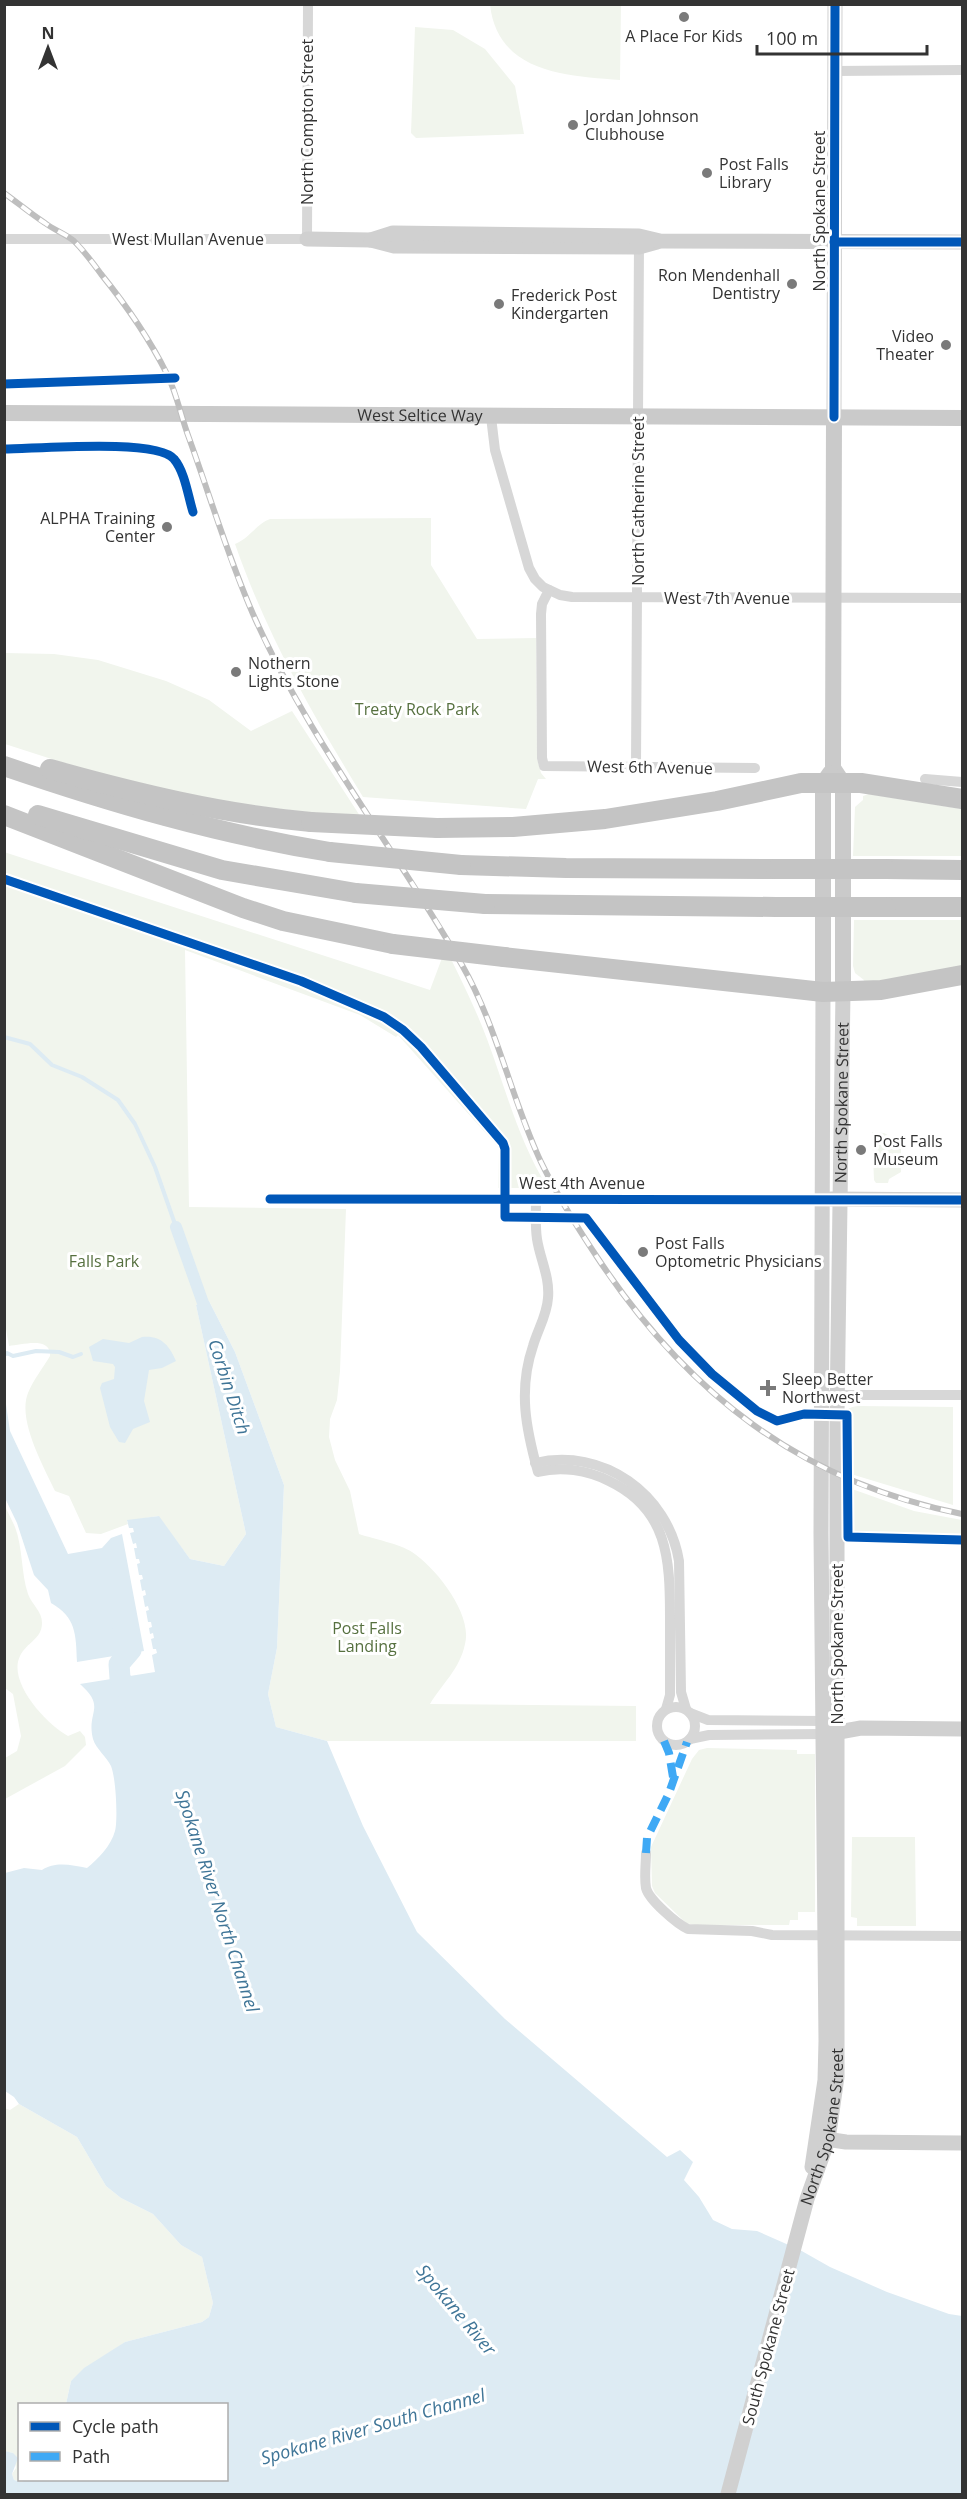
<svg xmlns="http://www.w3.org/2000/svg" width="967" height="2499" viewBox="0 0 967 2499" font-family="'Open Sans',sans-serif">
  <style>
    .green { fill: #f1f5ed }
    .water { fill: #ddebf3 }
    .lines { fill: none; stroke-linecap: round; stroke-linejoin: round }
    .stream { stroke: #ddebf3; stroke-width: 4 }
    .canal { stroke: #ddebf3; stroke-width: 12 }
    .river { stroke: #ddebf3; stroke-width: 21 }
    .street { stroke: #d7d7d7; stroke-width: 10 }
    .secondary { stroke: #d0d0d0; stroke-width: 15 }
    .primary { stroke: #cacaca; stroke-width: 16 }
    .highway { stroke: #c4c4c4; stroke-width: 20 }
    .rail-casing { stroke: #bebebe; stroke-width: 6 }
    .rail { stroke: #fff; stroke-width: 4; stroke-dasharray: 11; stroke-linecap: butt }
    .highway-bridge { stroke: #c4c4c4; stroke-width: 20 }
    .quiet { stroke: #3fa9f5; stroke-width: 8; stroke-dasharray: 15 8; stroke-linecap: butt }
    .cycleway-casing { stroke: #fff; stroke-width: 13 }
    .cycleway { stroke: #0057b8; stroke-width: 9 }
    .poi-dot { fill: #7a7a7a; stroke: #fff; stroke-width: 2 }
    .labels { text-anchor: middle; stroke-width: 6; stroke-linejoin: round; paint-order: stroke }
    .poi-label { font-size: 16px; fill: #333; stroke: #fff; text-anchor: start }
    .street-label { font-size: 16px; fill: #333; stroke: #fff }
    .park-label { font-size: 16px; fill: #56703f; stroke: #fff }
    .water-label { font-size: 18px; font-style: italic; fill: #3f7597; stroke: #fff }
  </style>
  <rect width="100%" height="100%" fill="#fff"/>
  <g class="green">
    <path d="M490,5h131l-1,75c-54,-4 -122,-7 -130,-75z"/>
    <polygon points="415,27 453,30 485,49 515,86 524,134 416,138 411,133"/>
    <path d="M431,518v47l46,74 59,-1 1,120 4,15 5,6h-8l-12,30 -163,-12c-51,-84 -95,-159 -128,-253 15,-6 21,-20 35,-25z"/>
    <polygon points="5,653 54,654 98,660 166,681 209,700 251,731 292,711 362,819 210,800 95,773 5,744"/>
    <polygon points="869,794 962,809 962,856 853,856 855,807 863,800 863,796"/>
    <path d="M4,852l426,138 12,-32 9,1c13,27 26,53 36,80 19,51 32,103 61,149h-50l1,-40 -101,-113 -2,2 -36,-22 -175,-65 4,257 157,2 -6,162 -3,29 -7,19 -1,18 6,23 15,31 9,43c15,5 41,10 53,18 24,16 61,62 53,92 -5,25 -23,40 -35,60l206,2v35h-309l-51,-14 -8,-33 9,-46 7,-163 -49,-133 -26,-51 -13,4 50,229 -22,32 -34,-7 -32,-43 -31,5 1,3 -27,10 -15,-1 -17,-37 -14,-5c-11,-24 -38,-71 -27,-98 5,-13 15,-25 22,-37 1,-20 -28,-11 -41,-10l-4,-23z"/>
    <polygon points="854,920 962,920 962,970 862,985 864,980 855,973 853,966"/>
    <polygon points="872,1132 884,1133 901,1142 901,1172 889,1179 888,1183 876,1183 874,1180"/>
    <path d="M858,1406l95,1v98l-112,-34 2,-52c2,-9 5,-12 15,-13z"/>
    <polygon points="852,1489 914,1511 962,1520 962,1537 858,1537 852,1533"/>
    <path d="M5,1506c3,7 7,14 10,21 8,21 6,46 13,67 4,11 14,17 14,29 0,16 -15,19 -22,33 -13,26 27,69 48,80l12,-5 5,6 1,8 -21,21 -60,33v-41l12,-7 4,-15 -8,-42 -8,-6z"/>
    <polygon points="707,1748 797,1750 797,1754 815,1754 815,1912 798,1912 798,1920 790,1920 789,1925 695,1925 686,1923 655,1893 652,1886 651,1847 692,1759 699,1750"/>
    <polygon points="852,1837 915,1837 916,1926 857,1926 857,1918 851,1917"/>
    <polygon points="19,2104 77,2137 106,2186 121,2198 153,2214 181,2245 202,2257 213,2303 209,2317 202,2322 125,2342 71,2381 66,2404 20,2404 20,2480 27,2480 21,2482 14,2480 12,2474 16,2468 13,2453 4,2451 4,2108 10,2110"/>
  </g>
  <g class="water">
    <path d="M209,1301l26,51 49,133 -7,163 -9,46 8,33 51,14 36,85 54,106 88,87 162,138 13,-7 13,12 -9,18 15,17 14,23 19,9 25,2 43,19 30,17 57,25 62,22 13,2v178h-957v-43l8,2 5,5 -6,16 2,6 7,2 6,-2h199v-76h-160l5,-23 13,-13 41,-26 77,-20 7,-5 4,-14 -11,-46 -21,-12 -28,-31 -32,-16 -15,-12 -29,-49 -58,-33 -5,-7 -9,-6v-218l19,-5 18,2c13,-9 30,-5 45,-2 11,-9 24,-22 28,-37 3,-11 1,-53 -4,-65 -4,-9 -15,-17 -18,-27 -7,-28 14,-31 -13,-55l75,-12 -3,-17 5,-2 -1,-4h-3l-2,-10 3,-1 -1,-5 -3,1 -1,-6 3,-1 -1,-5h-3l-2,-11 3,-1 -1,-4 -3,1 -2,-11 3,-1 -1,-5 -3,1 -2,-11 3,-1 -1,-4h-3l-2,-11 3,-1 -1,-4h-3l-2,-11h3l-1,-5 -3,1 -3,-11 4,-1 -1,-4h-4l-2,-8 32,-4 31,43 34,7 22,-32 -50,-229z"/>
    <path d="M142,1337c19,-2 27,8 34,24l-14,7 -13,2 -5,31 6,21 -17,7 -8,14 -6,-1 -9,-15 -10,-39 2,-5 12,-4 1,-12 -2,-3 -20,-3 -4,-14 14,-8 26,4z"/>
    <path d="M4,1391l6,40 58,123 34,-6 9,-10 11,-4 22,117 -67,11c-1,-28 -1,-45 -26,-59l-3,-13 -14,-15 -17,-52 -12,-25z"/>
  </g>
  <g class="lines">
    <g class="stream">
      <polyline points="4,1037 30,1044 52,1065 82,1077 118,1100 135,1124 155,1167 176,1227"/>
      <polyline points="4,1355 7,1353 13,1356 36,1351 59,1352 73,1357 81,1354"/>
    </g>
    <polyline class="canal" points="176,1227 208,1317"/>
    <polyline class="river" points="123,1629 128,1634 131,1650 119,1664 120,1678 134,1702"/>
    <g class="street">
      <polyline points="835,71 962,70"/>
      <polyline points="4,239 307,239 308,4"/>
      <polyline points="491,417 495,450 529,568 535,579 543,587 560,595 572,597 962,598"/>
      <polyline points="549,590 542,604 541,614 542,758 544,766 755,768"/>
      <polyline points="636,767 639,242"/>
      <polyline points="925,779 962,782"/>
      <path d="M536,1198c0,14 -1,28 1,41 3,20 13,38 11,59 -1,17 -10,31 -15,48 -15,44 -7,83 5,126 23,-6 49,-2 71,9 59,28 61,78 61,136 0,26 0,52 0,78l-4,14"/>
      <polyline points="270,1199 822,1199"/>
      <polyline points="831,1395 962,1395"/>
      <path d="M535,1463c68,-16 133,31 144,98l2,131 5,17"/>
      <circle cx="676" cy="1726" r="19"/>
      <polyline points="690,1713 708,1720 825,1721"/>
      <polyline points="690,1739 709,1735 825,1734"/>
      <path d="M646,1853c0,11 -2,24 0,35 3,12 31,36 42,41l64,2 20,4 190,1"/>
    </g>
    <g class="secondary">
      <polyline points="307,239 371,240 394,246 639,247 657,242"/>
      <polyline points="371,240 393,233 639,236 660,241 962,242"/>
      <polyline points="834,417 835,4"/>
      <polyline points="831,1199 962,1200"/>
      <polyline points="828,1734 861,1728 962,1729"/>
      <polyline points="819,2138 846,2142 962,2143"/>
      <polyline points="812,2167 825,2080 826,2041 821,1534 823,992"/>
      <path id="s1" d="M728,2494l79,-295 21,-59 9,-63v-663l6,-422"/>
    </g>
    <g class="primary">
      <path id="s2" d="M4,413l958,5"/>
      <polyline points="834,417 833,768 843,783 843,992"/>
      <polyline points="823,992 823,783 830,773"/>
    </g>
    <g class="highway">
      <path d="M4,766c108,37 214,68 326,86"/>
      <path d="M50,769c86,24 172,45 261,53"/>
      <polyline points="4,815 243,908 283,921 393,944"/>
      <polyline points="38,815 222,870 356,893"/>
      <polyline points="437,828 513,827 605,819 717,801 801,783 861,783 962,799"/>
      <polyline points="461,865 566,868 776,869"/>
      <polyline points="886,869 962,870"/>
      <polyline points="485,904 776,907"/>
      <polyline points="886,907 962,907"/>
      <polyline points="504,957 823,992 881,990 962,975"/>
    </g>
    <defs>
      <path id="rail" d="M4,193c14,10 27,21 41,30 9,7 21,11 29,18 10,10 19,22 27,33 25,31 48,64 66,100 10,20 14,43 22,64 21,58 39,119 64,176 55,125 141,232 209,351 35,61 49,133 79,197 16,33 36,65 56,95 90,136 204,225 365,257"/>
    </defs>
    <use href="#rail" class="rail-casing"/>
    <use href="#rail" class="rail"/>
    <g class="highway-bridge">
      <polyline points="311,822 437,828"/>
      <polyline points="330,852 461,865"/>
      <polyline points="776,869 886,869"/>
      <polyline points="356,893 485,904"/>
      <polyline points="776,907 886,907"/>
      <polyline points="393,944 504,957"/>
    </g>
    <g class="quiet">
      <polyline points="664,1741 669,1753 673,1777"/>
      <polyline points="646,1853 647,1838 669,1793 687,1742"/>
    </g>
    <defs>
      <g id="cycleway">
        <polyline points="834,242 962,242"/>
        <polyline points="4,384 175,378"/>
        <polyline points="834,417 835,4"/>
        <path d="M4,449c30,0 154,-11 170,10 11,13 14,37 19,53"/>
        <polyline points="4,879 301,981 384,1017 403,1030 421,1047 503,1143 505,1149 505,1217 586,1218 679,1340 712,1374 757,1411 777,1421 804,1414 847,1415 848,1537 962,1540"/>
        <polyline points="270,1199 962,1200"/>
      </g>
    </defs>
    <use href="#cycleway" class="cycleway-casing"/>
    <use href="#cycleway" class="cycleway"/>
  </g>
  <g class="poi-dot">
    <circle cx="684" cy="17" r="6"/>
    <circle cx="573" cy="125" r="6"/>
    <circle cx="707" cy="173" r="6"/>
    <circle cx="792" cy="284" r="6"/>
    <circle cx="499" cy="304" r="6"/>
    <circle cx="946" cy="345" r="6"/>
    <circle cx="167" cy="527" r="6"/>
    <circle cx="236" cy="672" r="6"/>
    <circle cx="861" cy="1150" r="6"/>
    <circle cx="643" cy="1252" r="6"/>
    <path d="M765 1379h6v6h6v6h-6v6h-6v-6h-6v-6h6z"/>
  </g>
  <g class="labels">
    <g class="poi-label">
      <text x="684" y="42" text-anchor="middle">A Place For Kids</text>
      <text x="585" y="122">Jordan Johnson<tspan x="585" dy="18">Clubhouse</tspan></text>
      <text x="719" y="170">Post Falls<tspan x="719" dy="18">Library</tspan></text>
      <text x="780" y="281" text-anchor="end">Ron Mendenhall<tspan x="780" dy="18">Dentistry</tspan></text>
      <text x="511" y="301">Frederick Post<tspan x="511" dy="18">Kindergarten</tspan></text>
      <text x="934" y="342" text-anchor="end">Video<tspan x="934" dy="18">Theater</tspan></text>
      <text x="155" y="524" text-anchor="end">ALPHA Training<tspan x="155" dy="18">Center</tspan></text>
      <text x="248" y="669">Nothern<tspan x="248" dy="18">Lights Stone</tspan></text>
      <text x="873" y="1147">Post Falls<tspan x="873" dy="18">Museum</tspan></text>
      <text x="655" y="1249">Post Falls<tspan x="655" dy="18">Optometric Physicians</tspan></text>
      <text x="782" y="1385">Sleep Better<tspan x="782" dy="18">Northwest</tspan></text>
    </g>
    <g class="street-label">
      <text transform="translate(307 122) rotate(-90)" y="6">North Compton Street</text>
      <text transform="translate(819 211) rotate(-90)" y="6">North Spokane Street</text>
      <text x="188" y="245">West Mullan Avenue</text>
      <text dy="6" stroke="none"><textPath href="#s2" startOffset="416">West Seltice Way</textPath></text>
      <text transform="translate(638 501) rotate(-90)" y="6">North Catherine Street</text>
      <text x="727" y="604">West 7th Avenue</text>
      <text transform="translate(650 767) rotate(1)" y="6">West 6th Avenue</text>
      <text dy="6" stroke="none"><textPath href="#s1" startOffset="1406">North Spokane Street</textPath></text>
      <text x="582" y="1189">West 4th Avenue</text>
      <text transform="translate(837 1644) rotate(-90)" y="6">North Spokane Street</text>
      <text dy="6" stroke="none"><textPath href="#s1" startOffset="380">North Spokane Street</textPath></text>
      <text transform="translate(768 2347) rotate(-75)" y="6">South Spokane Street</text>
    </g>
    <g class="park-label">
      <text x="417" y="715">Treaty Rock Park</text>
      <text x="104" y="1267">Falls Park</text>
      <text x="367" y="1634">Post Falls<tspan x="367" dy="18">Landing</tspan></text>
    </g>
    <g class="water-label">
      <text transform="translate(229 1387) rotate(72)" y="6">Corbin Ditch</text>
      <text transform="translate(217 1901) rotate(72)" y="6">Spokane River North Channel</text>
      <text transform="translate(456 2310) rotate(50)" y="6">Spokane River</text>
      <text transform="translate(373 2427) rotate(-16)" y="6">Spokane River South Channel</text>
    </g>
  </g>
  <rect width="967" height="2499" fill="none" stroke="#333333" stroke-width="12"/>
  <rect x="18" y="2403" width="210" height="78" fill="#ffffff" stroke="#adadad" stroke-width="1.5"/>
  <rect x="30" y="2422" width="30" height="9" fill="#0057b8" stroke="#adadad" stroke-width="1.5"/>
  <text x="72" y="2433" font-size="18" fill="#333333">Cycle path</text>
  <rect x="30" y="2452" width="30" height="9" fill="#3fa9f5" stroke="#adadad" stroke-width="1.5"/>
  <text x="72" y="2463" font-size="18" fill="#333333">Path</text>
  <g transform="translate(48 48)" stroke="#ffffff" stroke-width="4.5" paint-order="stroke">
  <path d="M0-4.5L10 22L0 15L-10 22Z" fill="#333333"/>
  <text y="-9" font-size="16" font-weight="bold" text-anchor="middle" fill="#333333">N</text>
  </g>
  <path d="M757 45v9h170v-9" fill="none" stroke="#333333" stroke-width="3"/>
  <text x="766" y="45" font-size="18" fill="#333333" stroke="#ffffff" stroke-width="4.5" paint-order="stroke">100 m</text>
</svg>
